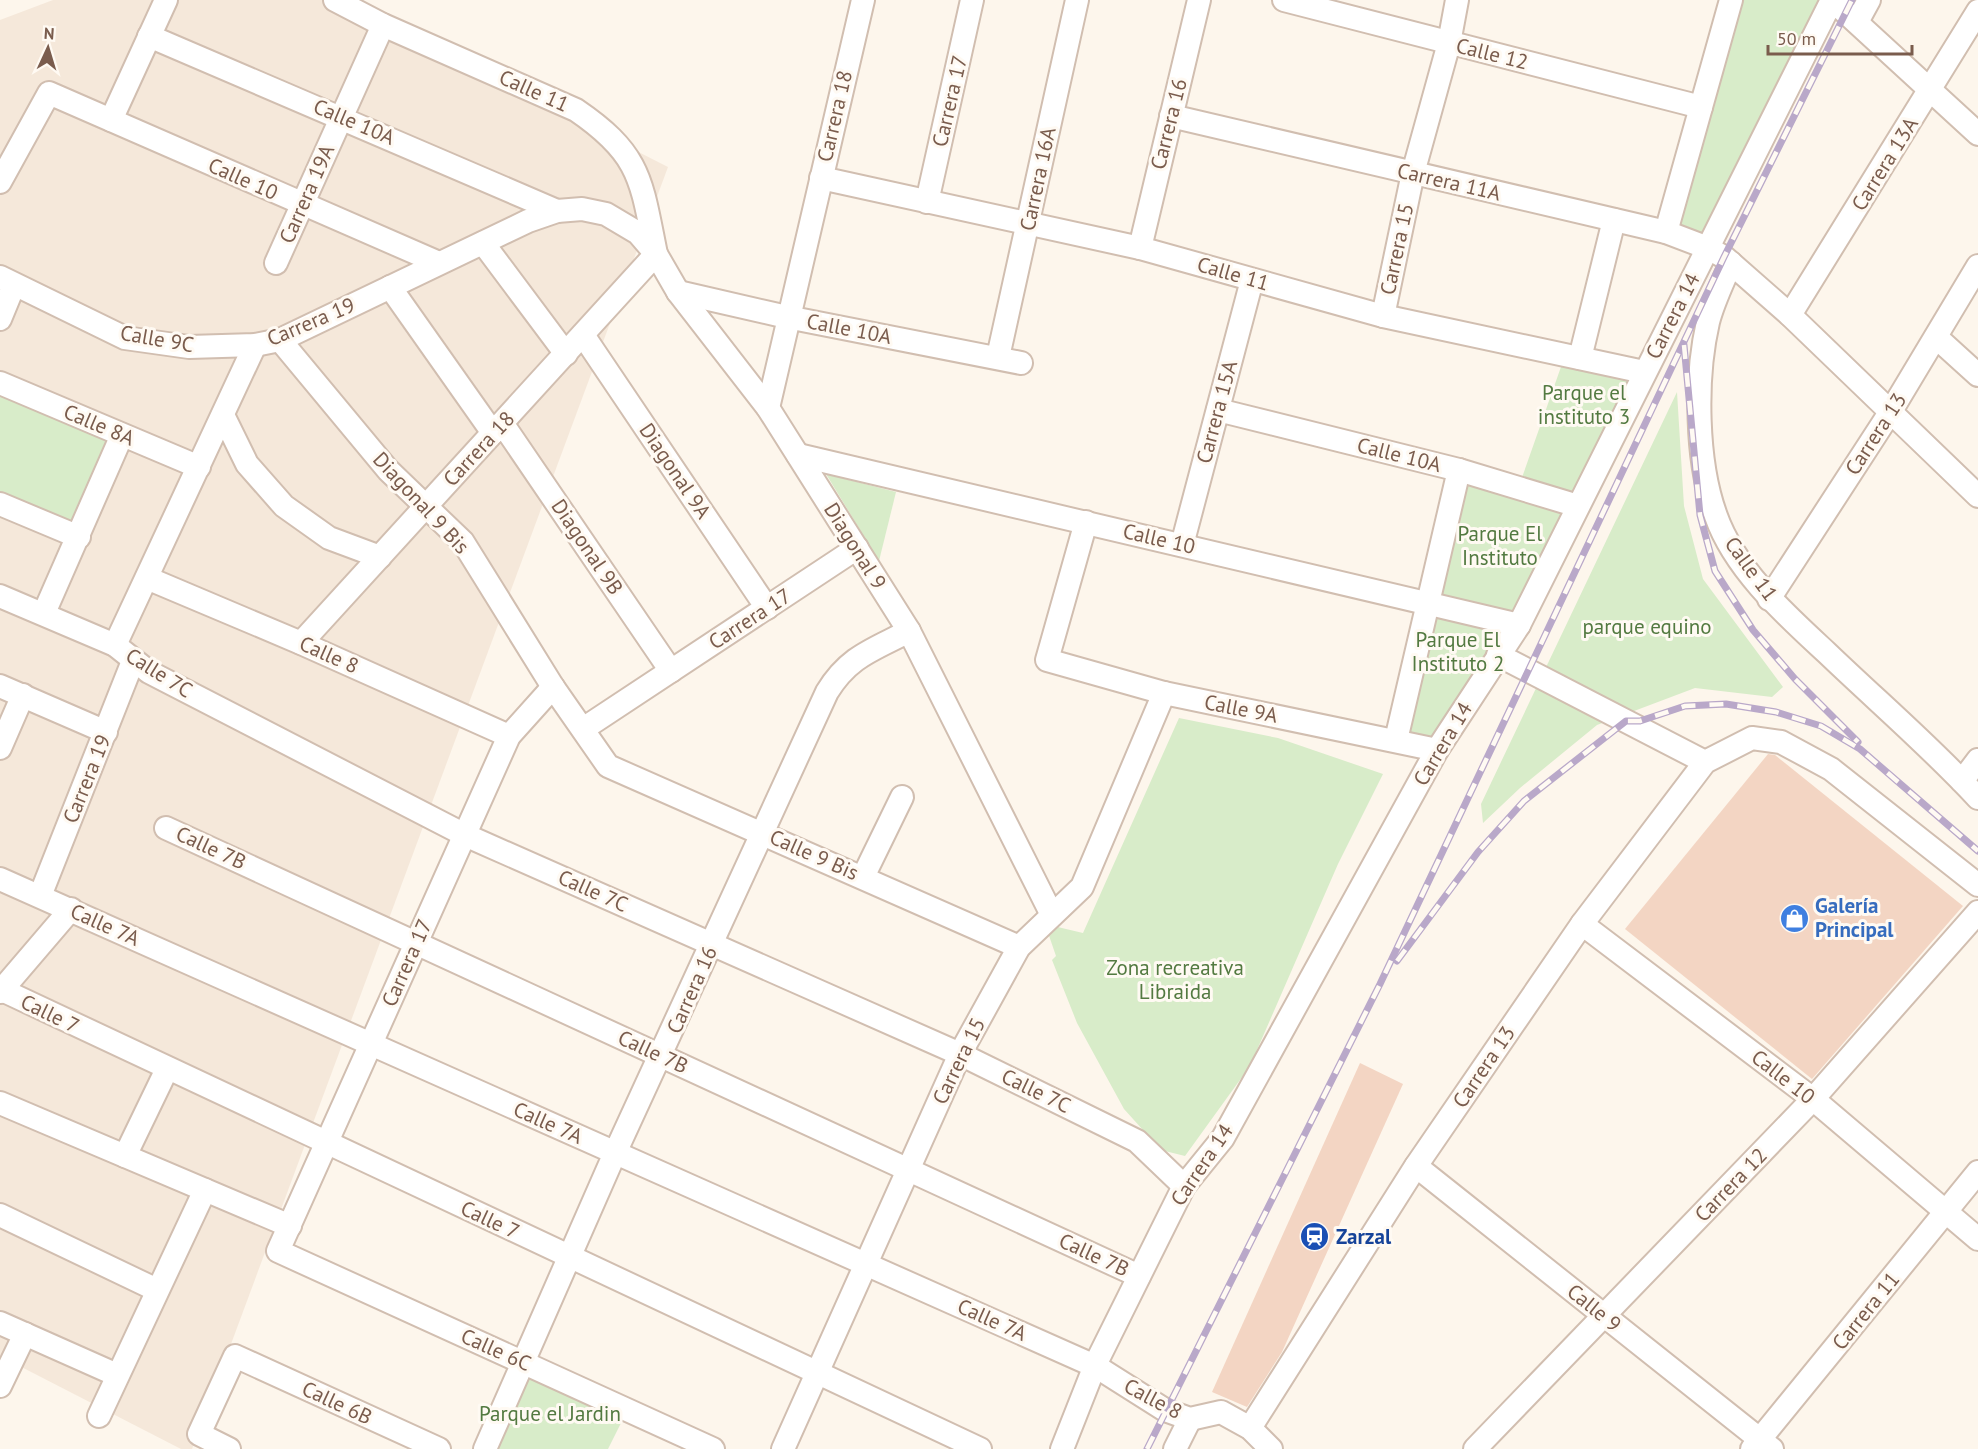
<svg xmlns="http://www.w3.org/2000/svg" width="1978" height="1449" viewBox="0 0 1978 1449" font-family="'PT Sans',sans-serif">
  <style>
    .residential { fill: #f5e8da }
    .green { fill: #d8ecc9 }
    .building { fill: #f3d5c3 }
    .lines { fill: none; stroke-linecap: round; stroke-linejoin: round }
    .minor-casing { stroke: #d1beb0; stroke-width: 26 }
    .minor { stroke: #fff; stroke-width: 22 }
    .rail-casing { stroke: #b9a8c9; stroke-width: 7 }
    .rail { stroke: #fffaf3; stroke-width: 4.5; stroke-dasharray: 14; stroke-linecap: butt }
    .labels { text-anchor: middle; stroke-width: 6; stroke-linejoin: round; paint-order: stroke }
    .street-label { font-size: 21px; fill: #7a5c4d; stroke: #fffaf3 }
    .park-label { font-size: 21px; fill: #537a41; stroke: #fffaf3 }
    .shop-label { font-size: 21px; font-weight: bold; fill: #366cbe; stroke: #fffaf3; text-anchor: start }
    .transit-label { font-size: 21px; font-weight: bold; fill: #164399; stroke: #fffaf3; text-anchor: start }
  </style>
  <rect width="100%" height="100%" fill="#fdf6ec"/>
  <polygon class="residential" points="53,0 339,0 668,167 192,1449 181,1449 0,1356 0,20"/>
  <g class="green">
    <polygon points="1731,0 1818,0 1830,6 1704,248 1668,235"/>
    <polygon points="1562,364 1633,381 1574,514 1437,749 1396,739 1462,475 1519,486"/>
    <polygon points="0,380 115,426 75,524 0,494"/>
    <polygon points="1677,392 1684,506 1703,579 1783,687 1772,697 1695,688 1597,725 1520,788 1483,823 1481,804"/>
    <polygon points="826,474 896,492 879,561"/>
    <polygon points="1179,718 1278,738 1383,774 1338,864 1250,1066 1185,1156 1161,1150 1124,1109 1077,1023 1052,960 1056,956 1045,924 1083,933"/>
    <polygon points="531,1366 627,1411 608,1449 494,1449"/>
  </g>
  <g class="building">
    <polygon points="1768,754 1775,755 1963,906 1812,1079 1625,929"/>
    <polygon points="1360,1063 1403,1084 1282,1352 1247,1407 1212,1392"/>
  </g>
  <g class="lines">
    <defs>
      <g id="minor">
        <polyline points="1284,0 1701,107"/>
        <polyline points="1857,22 1869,0"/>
        <polyline points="149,36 557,211"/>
        <polyline points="1171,116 1666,232 1708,248 1724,257 1790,315 1978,496"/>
        <polyline points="111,120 166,0"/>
        <polyline points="821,178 1140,248 1383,316 1644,372"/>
        <polyline points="0,182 49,93 439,263"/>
        <polyline points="927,202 972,0"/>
        <polyline points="1666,232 1731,0"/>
        <polyline points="483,243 566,354"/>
        <polyline points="1140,248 1199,0"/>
        <polyline points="276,263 383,25"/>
        <path d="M1731,263c-8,19 -18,39 -23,59 -13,56 -12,140 8,194 19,54 70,99 111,137 50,48 104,94 151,145"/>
        <polyline points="0,277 125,338 189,347 255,345 280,340 528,221 557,211 582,209 606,214 638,233 656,254 678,292 768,408 909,631 1052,915"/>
        <polyline points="390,287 493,433"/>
        <polyline points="678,292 787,317 1021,363"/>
        <polyline points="1790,315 1978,11"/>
        <polyline points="1383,316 1413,173 1449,43 1457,0"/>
        <polyline points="0,319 14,285"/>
        <polyline points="583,335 767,608"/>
        <polyline points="1936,337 1978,375"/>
        <polyline points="280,340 388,470 463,542 553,687 608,766 1019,947"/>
        <polyline points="998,357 1077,0"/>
        <polyline points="1580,358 1614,220"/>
        <polyline points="0,383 199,467"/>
        <polyline points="768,408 863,0"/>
        <polyline points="1218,410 1459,470 1578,506"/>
        <polyline points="223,415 247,464 284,506 329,538 380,557"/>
        <polyline points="502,423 671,671"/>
        <polyline points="798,455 1519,625"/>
        <polyline points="0,504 79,537"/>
        <polyline points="1086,522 1047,660 1164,693 1437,750"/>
        <polyline points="1182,545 1252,280"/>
        <polyline points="147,578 301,643 509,736"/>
        <polyline points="0,596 115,645 149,672 465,835 960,1054 1137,1141 1184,1186"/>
        <polyline points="1769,599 1891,411 1978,266"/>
        <polyline points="44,613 122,435"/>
        <path d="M301,643l355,-389c-15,-73 -14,-99 -80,-144l-193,-85 -48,-25"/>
        <polyline points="115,645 255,345"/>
        <polyline points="1498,655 1705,762"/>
        <polyline points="0,686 106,732"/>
        <polyline points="553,687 509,736 278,1251 713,1449"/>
        <polyline points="583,729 857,548"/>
        <polyline points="1396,740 1459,470"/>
        <polyline points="0,748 23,695"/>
        <polyline points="1962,781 1978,760"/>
        <polyline points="166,828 1139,1276"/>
        <polyline points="863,877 902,797"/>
        <polyline points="0,879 1097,1367 1165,1410 1190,1419 1221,1412 1250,1428 1271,1449"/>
        <polyline points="40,896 133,661"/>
        <polyline points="1582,924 1813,1099 1978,1239"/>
        <polyline points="0,989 980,1449"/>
        <polyline points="0,992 71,909"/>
        <polyline points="0,1103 290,1226"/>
        <polyline points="125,1156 167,1069"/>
        <polyline points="1416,1166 1772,1449"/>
        <polyline points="0,1215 157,1290"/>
        <polyline points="0,1323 117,1375"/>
        <polyline points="0,1386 25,1334"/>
        <polyline points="99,1416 205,1190"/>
        <polyline points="1250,1428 1416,1166 1582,924 1705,762 1752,738 1781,742 1831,769 1978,885"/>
        <polyline points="229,1449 199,1434 235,1356 439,1449"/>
        <path d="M485,1449l130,-296 212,-461c22,-36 46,-42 82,-61"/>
        <polyline points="783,1449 960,1054 1019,947 1082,887 1164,693"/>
        <polyline points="1062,1449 1096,1363 1184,1186 1223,1138 1437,750 1519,625 1832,0 1978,134"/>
        <polyline points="1175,1449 1190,1419"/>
        <polyline points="1475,1449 1813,1099 1978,912"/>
        <polyline points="1752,1449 1978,1172"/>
      </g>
    </defs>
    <use href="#minor" class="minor-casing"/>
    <use href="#minor" class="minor"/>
    <defs>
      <g id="rail">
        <polyline points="1684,345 1700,515 1715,571 1753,630 1795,679 1858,742"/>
        <polyline points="1397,961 1478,852 1524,801 1626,721 1640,721 1685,706 1726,704 1776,712 1821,726 1860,749 1978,851"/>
        <polyline points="1147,1449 1380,984 1724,257 1852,0"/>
      </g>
    </defs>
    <use href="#rail" class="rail-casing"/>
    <use href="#rail" class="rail"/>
  </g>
  <defs>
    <symbol id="shop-disc" viewBox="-11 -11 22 22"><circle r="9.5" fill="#3f7fe0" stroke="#fffaf3"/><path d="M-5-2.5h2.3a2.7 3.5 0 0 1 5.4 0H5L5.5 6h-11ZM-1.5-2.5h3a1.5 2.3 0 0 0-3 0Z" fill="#fff"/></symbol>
    <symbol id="station-disc" viewBox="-11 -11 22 22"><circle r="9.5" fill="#1a4fb4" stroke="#fffaf3"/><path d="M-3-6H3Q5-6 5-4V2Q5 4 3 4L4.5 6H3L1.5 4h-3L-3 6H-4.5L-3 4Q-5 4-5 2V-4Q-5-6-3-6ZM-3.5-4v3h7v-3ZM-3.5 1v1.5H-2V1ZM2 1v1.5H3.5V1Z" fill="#fff"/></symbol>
  </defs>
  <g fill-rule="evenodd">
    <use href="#shop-disc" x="1778" y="902" width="33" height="33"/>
    <use href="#station-disc" x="1298" y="1220" width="33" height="33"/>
  </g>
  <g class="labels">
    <g class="street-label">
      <text transform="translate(1492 54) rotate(14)" y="7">Calle 12</text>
      <text transform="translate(534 91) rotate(24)" y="7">Calle 11</text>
      <text transform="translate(950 101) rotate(-77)" y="7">Carrera 17</text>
      <text transform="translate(835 116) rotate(-77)" y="7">Carrera 18</text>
      <text transform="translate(354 122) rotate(23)" y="7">Calle 10A</text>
      <text transform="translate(1169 124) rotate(-76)" y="7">Carrera 16</text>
      <text transform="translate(1885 164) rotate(-58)" y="7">Carrera 13A</text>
      <text transform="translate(243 179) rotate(24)" y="7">Calle 10</text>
      <text transform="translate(1038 179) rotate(-78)" y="7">Carrera 16A</text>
      <text transform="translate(1449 182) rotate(13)" y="7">Carrera 11A</text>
      <text transform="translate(307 194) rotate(-66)" y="7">Carrera 19A</text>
      <text transform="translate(1397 249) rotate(-78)" y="7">Carrera 15</text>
      <text transform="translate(1233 274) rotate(16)" y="7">Calle 11</text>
      <text transform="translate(1673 316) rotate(-63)" y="7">Carrera 14</text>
      <text transform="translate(311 322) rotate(-23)" y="7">Carrera 19</text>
      <text transform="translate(849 329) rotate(11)" y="7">Calle 10A</text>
      <text transform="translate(157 339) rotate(10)" y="7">Calle 9C</text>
      <text transform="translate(1217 412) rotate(-75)" y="7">Carrera 15A</text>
      <text transform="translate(99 425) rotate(23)" y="7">Calle 8A</text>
      <text transform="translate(1876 434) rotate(-57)" y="7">Carrera 13</text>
      <text transform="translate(479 449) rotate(-47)" y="7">Carrera 18</text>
      <text transform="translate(1399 455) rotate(14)" y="7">Calle 10A</text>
      <text transform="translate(675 471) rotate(56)" y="7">Diagonal 9A</text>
      <text transform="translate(421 503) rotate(47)" y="7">Diagonal 9 Bis</text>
      <text transform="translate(1159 539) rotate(13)" y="7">Calle 10</text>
      <text transform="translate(855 546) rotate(58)" y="7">Diagonal 9</text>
      <text transform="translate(587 547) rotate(56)" y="7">Diagonal 9B</text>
      <text transform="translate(1751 569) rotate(54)" y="7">Calle 11</text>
      <text transform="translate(750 619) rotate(-33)" y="7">Carrera 17</text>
      <text transform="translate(329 655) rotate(24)" y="7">Calle 8</text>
      <text transform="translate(159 673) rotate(32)" y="7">Calle 7C</text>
      <text transform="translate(1241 709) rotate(11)" y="7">Calle 9A</text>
      <text transform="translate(1443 744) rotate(-59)" y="7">Carrera 14</text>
      <text transform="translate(87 779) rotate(-68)" y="7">Carrera 19</text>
      <text transform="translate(211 848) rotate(25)" y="7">Calle 7B</text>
      <text transform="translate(814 855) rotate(24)" y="7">Calle 9 Bis</text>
      <text transform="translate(593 891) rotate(24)" y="7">Calle 7C</text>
      <text transform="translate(105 925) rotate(24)" y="7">Calle 7A</text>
      <text transform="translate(407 963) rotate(-66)" y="7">Carrera 17</text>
      <text transform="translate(692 990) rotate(-66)" y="7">Carrera 16</text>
      <text transform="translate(50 1014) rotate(26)" y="7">Calle 7</text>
      <text transform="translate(653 1052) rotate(25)" y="7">Calle 7B</text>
      <text transform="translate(959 1061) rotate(-64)" y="7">Carrera 15</text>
      <text transform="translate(1484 1067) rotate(-56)" y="7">Carrera 13</text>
      <text transform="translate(1783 1077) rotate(38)" y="7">Calle 10</text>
      <text transform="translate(1036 1091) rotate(26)" y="7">Calle 7C</text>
      <text transform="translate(548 1123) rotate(24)" y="7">Calle 7A</text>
      <text transform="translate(1202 1165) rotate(-56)" y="7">Carrera 14</text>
      <text transform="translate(1731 1185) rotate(-46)" y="7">Carrera 12</text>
      <text transform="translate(490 1220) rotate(25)" y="7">Calle 7</text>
      <text transform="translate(1094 1255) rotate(25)" y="7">Calle 7B</text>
      <text transform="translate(1594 1308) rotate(39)" y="7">Calle 9</text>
      <text transform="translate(1866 1311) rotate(-51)" y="7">Carrera 11</text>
      <text transform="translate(992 1320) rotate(24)" y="7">Calle 7A</text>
      <text transform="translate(496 1350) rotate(24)" y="7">Calle 6C</text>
      <text transform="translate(1153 1399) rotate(28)" y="7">Calle 8</text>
      <text transform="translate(337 1403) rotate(25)" y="7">Calle 6B</text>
    </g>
    <g class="park-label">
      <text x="1584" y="400">Parque el<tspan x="1584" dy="24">instituto 3</tspan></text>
      <text x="1500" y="541">Parque El<tspan x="1500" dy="24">Instituto</tspan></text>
      <text x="1647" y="634">parque equino</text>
      <text x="1458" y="647">Parque El<tspan x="1458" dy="24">Instituto 2</tspan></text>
      <text x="1175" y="975">Zona recreativa<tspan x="1175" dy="24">Libraida</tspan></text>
      <text x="550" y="1421">Parque el Jardin</text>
    </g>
    <g class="shop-label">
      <text x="1815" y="913">Galería<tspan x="1815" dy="24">Principal</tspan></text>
    </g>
    <g class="transit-label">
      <text x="1336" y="1244">Zarzal</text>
    </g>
  </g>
  <g transform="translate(48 48) rotate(4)" stroke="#fffaf3" stroke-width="4.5" paint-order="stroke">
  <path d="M0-4.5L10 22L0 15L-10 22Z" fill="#7a5c4d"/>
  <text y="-9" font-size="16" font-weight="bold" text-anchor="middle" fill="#7a5c4d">N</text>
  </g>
  <path d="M1768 45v9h144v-9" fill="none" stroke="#7a5c4d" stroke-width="3"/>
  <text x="1777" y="45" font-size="18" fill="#7a5c4d" stroke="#fffaf3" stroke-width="4.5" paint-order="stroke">50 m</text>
</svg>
